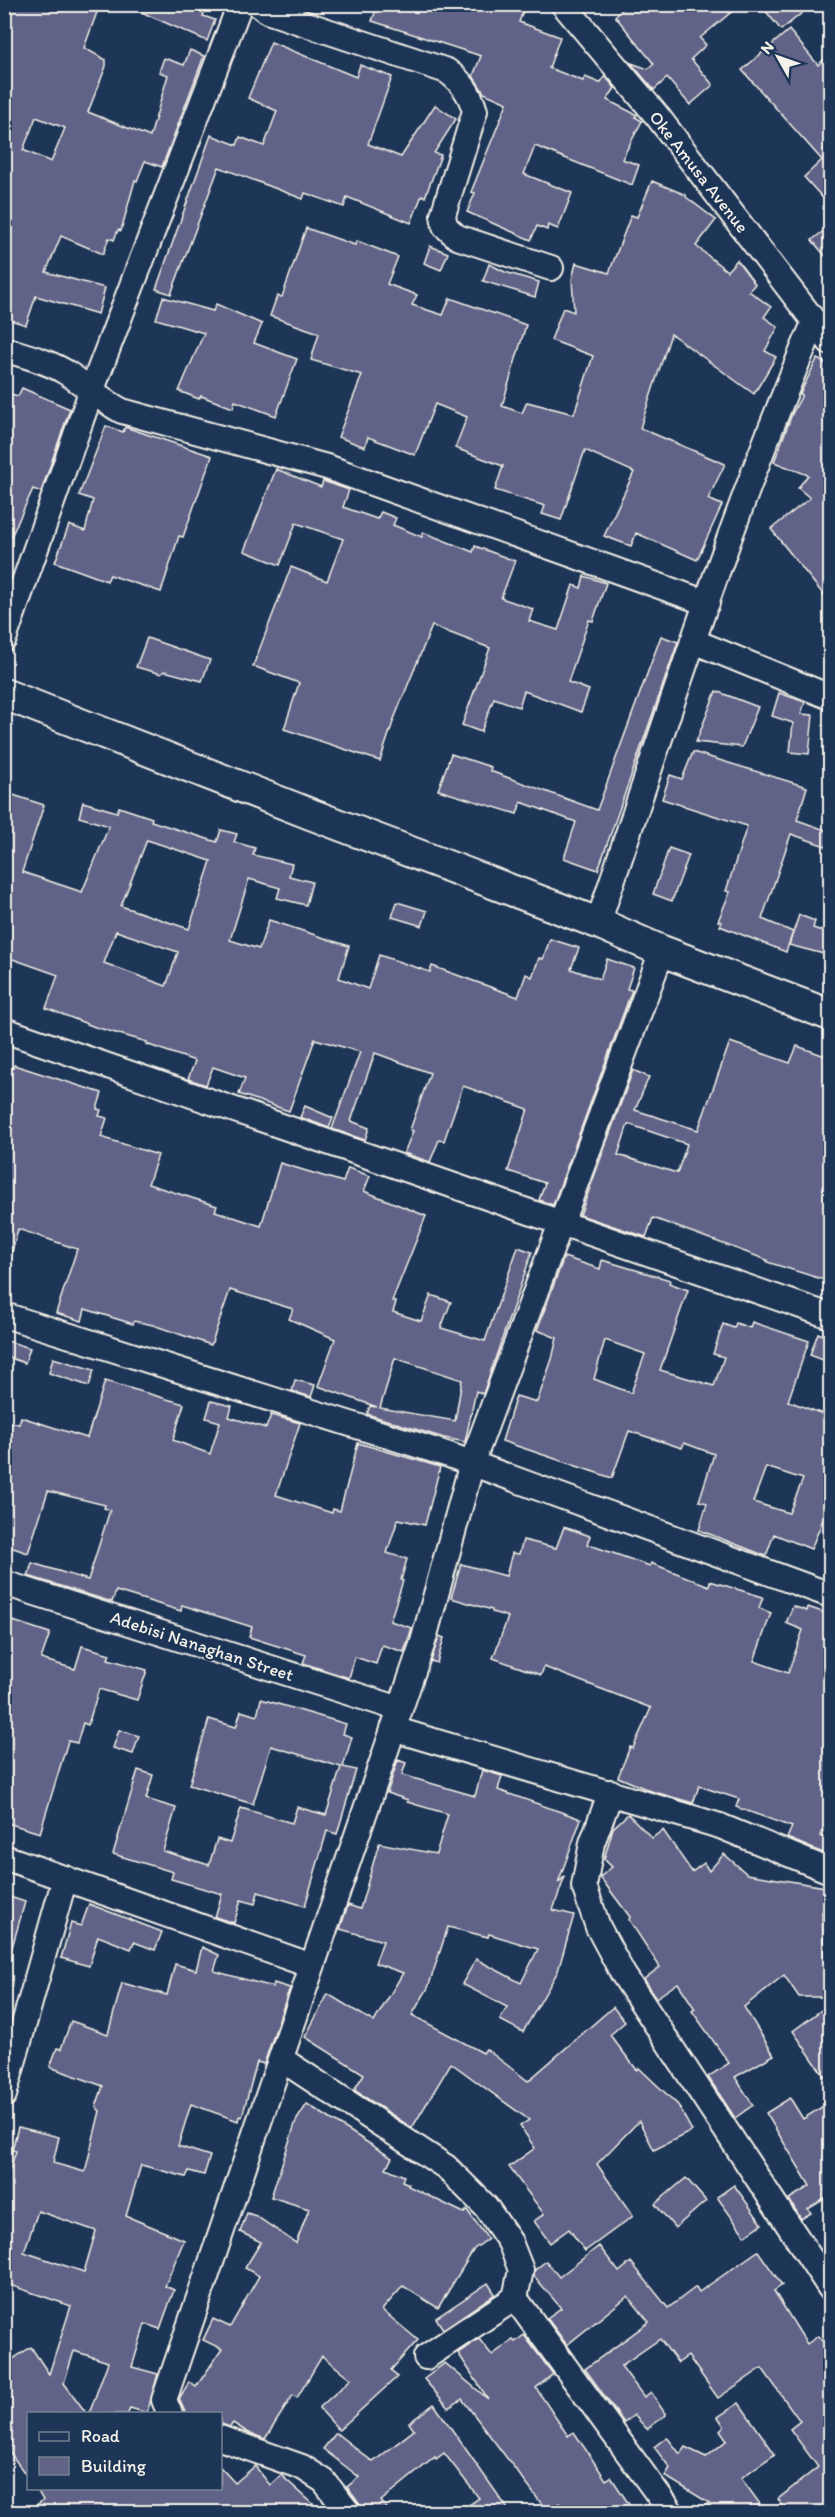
<svg xmlns="http://www.w3.org/2000/svg" width="835" height="2517" viewBox="0 0 835 2517" font-family="Itim,sans-serif">
  <style>
    .building { fill: #616387; stroke: #f4f1e8; stroke-width: 1.5; fill-rule: evenodd }
    .lines { fill: none; stroke-linecap: round; stroke-linejoin: round }
    .minor-casing { stroke: #f4f1e8; stroke-width: 28 }
    .tertiary-casing { stroke: #f4f1e8; stroke-width: 34 }
    .minor { stroke: #1d3557; stroke-width: 24 }
    .tertiary { stroke: #1d3557; stroke-width: 30 }
    .labels { text-anchor: middle; stroke-width: 4.5; stroke-linejoin: round; paint-order: stroke }
    .street-label { font-size: 18px; fill: #f4f1e8; stroke: #1d3557 }
  </style>
  <rect width="100%" height="100%" fill="#1d3557"/>
  <filter id="ink" filterUnits="userSpaceOnUse"><feTurbulence type="fractalNoise" baseFrequency=".0167" numOctaves="2"/><feDisplacementMap in="SourceGraphic" scale="12" xChannelSelector="R" yChannelSelector="G"/><feConvolveMatrix kernelMatrix="1 2 1 2 8 2 1 2 1" color-interpolation-filters="sRGB"/></filter>
  <g filter="url(#ink)">
    <g class="building">
      <path d="M4,4h96l-16,44 22,12v6l-18,46 62,25 18,-62 -9,-3 5,-14 20,7 6,-15 14,6 -42,111 -17,-6 -8,20 -2,-1 -14,51 -3,-1 -4,10 -5,-2 -6,16 -42,-18 -15,36 59,16 -7,26 -62,-18 -10,29 -22,-7zM36,117l29,11 -14,34 -28,-12z"/>
      <polygon points="123,4 207,4 203,16 215,20 207,41"/>
      <polygon points="378,4 526,4 519,22 560,37 549,68 583,81 585,77 600,83 605,76 615,88 607,100 637,115 635,117 642,121 622,159 639,165 632,185 535,146 524,174 572,193 558,229 548,225 547,230 537,226 531,240 467,212 475,193 471,192 507,103 484,93 473,76 481,56 372,21"/>
      <polygon points="628,4 741,4 700,38 706,45 691,59 713,85 690,105 667,78 654,90 631,63 648,69 654,64 615,16"/>
      <polygon points="760,4 813,4 781,30"/>
      <polygon points="789,30 818,65 831,53 831,207 804,177 822,160 742,70"/>
      <polygon points="271,42 356,77 360,65 392,77 368,144 401,157 435,105 456,119 434,153 441,155 425,197 422,195 411,223 347,197 344,207 305,193 303,199 219,167 171,294 156,289 211,135 237,145 240,137 264,146 277,111 248,98"/>
      <polygon points="652,181 686,195 686,197 716,220 696,246 727,271 737,260 755,284 749,291 771,307 764,317 778,327 765,351 776,357 754,394 671,334 640,428 725,464 708,499 722,505 697,560 636,533 631,546 604,536 634,472 585,450 561,520 542,514 545,506 495,490 503,466 455,448 467,417 435,404 415,455 368,437 365,447 338,437 362,375 311,360 319,333 270,316 277,296 282,297 306,228 355,245 357,241 398,257 387,284 417,295 412,305 443,315 450,298 526,325 502,406 522,413 527,402 574,414 593,356 551,340 563,308 574,312 572,279 576,263 609,273 631,215 637,217"/>
      <polygon points="831,225 831,263 812,240"/>
      <polygon points="430,246 448,253 441,270 424,263"/>
      <polygon points="489,264 505,272 539,282 535,297 483,281"/>
      <polygon points="163,297 213,311 216,304 262,324 254,343 297,359 276,416 235,401 233,408 201,396 199,399 179,391 204,333 156,319"/>
      <polygon points="817,359 831,366 831,604 771,529 810,498 798,488 808,475 774,462 792,414 802,395 800,394"/>
      <polygon points="22,388 70,409 41,492 33,489 4,552 4,392 18,396"/>
      <polygon points="106,426 123,432 125,427 212,456 183,537 179,536 161,592 110,575 107,581 55,562 69,525 85,531 93,500 79,495"/>
      <polygon points="276,469 321,487 323,481 349,490 343,507 377,519 381,512 396,518 393,525 422,537 423,532 473,552 475,546 515,561 501,598 533,609 529,621 558,630 573,585 581,588 584,576 606,583 593,621 589,620 568,682 589,690 581,712 524,691 519,707 494,698 481,732 462,725 490,648 432,626 394,719 380,761 284,729 299,683 253,666 291,567 327,581 343,539 296,523 280,565 244,551"/>
      <polygon points="661,636 678,642 598,870 564,858 576,822 521,802 517,814 438,790 451,754 491,767 490,771 597,810"/>
      <polygon points="147,638 210,660 202,681 164,671 161,674 136,667"/>
      <polygon points="716,691 758,707 742,747 696,742"/>
      <polygon points="779,693 805,702 801,714 813,715 809,754 790,752 793,723 772,716"/>
      <polygon points="693,752 807,787 797,820 831,832 831,848 791,834 762,919 793,932 786,952 720,926 722,922 718,921 730,892 726,891 747,826 662,799 670,775 682,779"/>
      <path d="M4,792l40,13 -22,67 60,20 27,-66 -30,-9 4,-15 34,10 2,-5 33,11 -1,3 66,21 4,-12 16,4 -3,8 21,6 -2,7 39,9 -3,12 23,6 -6,23 -29,-7 3,-10 -31,-9 -19,61 29,9 10,-29 80,26 -10,32 29,11 11,-34 51,17 2,-6 86,31 8,-23 6,3 7,-19 4,1 7,-20 29,9 -8,21 29,10 7,-20 27,9 -7,21 5,1 -79,215 -14,-5 6,-17 -37,-12 20,-62 -65,-23 -19,55 -5,-1 -9,22 -26,-9 9,-22 -3,-1 20,-57 -55,-20 -24,68 18,7 -4,12 -33,-11 28,-77 -45,-13 -26,72 -50,-17 6,-16 -32,-11 -7,18 -18,-6 7,-18 -49,-17 1,-2 -52,-15 -49,-19 12,-33 -54,-19zM147,840l64,21 -22,68 -68,-23zM116,931l62,21 -12,34 -62,-23z"/>
      <polygon points="669,848 689,855 672,901 653,894"/>
      <polygon points="397,902 427,911 422,926 392,917"/>
      <polygon points="799,915 815,921 813,928 831,934 824,954 789,945"/>
      <path d="M730,1042l60,21 7,-17 34,12v224l-64,-20v-2l-114,-42 -7,19 -66,-22 53,-145 16,7 -14,33 63,20zM628,1124l59,20 -10,29 -59,-18z"/>
      <path d="M14,1065l88,28 -5,16 4,1 -2,6 8,2 -6,19 57,18 -10,29 69,22 -2,5 46,15 19,-63 63,19 5,-14 22,8 -6,15 62,25 -34,85 4,1 -3,10 28,9 10,-26 20,7 -10,26 44,13 33,-94 14,5 -49,142 -7,-3 -11,51 -21,-4 -77,-24 3,-8 7,1 -59,-21 17,-47 -46,-20 4,-10 -63,-19 -19,55 -58,-20 -19,-4 -1,3 -48,-15 -3,12 -26,-8 21,-64 -59,-20 -8,31h-6v-194l9,2zM395,1358l67,22 -7,41 -75,-13z"/>
      <polygon points="305,1106 333,1118 329,1128 300,1117"/>
      <path d="M564,1257l36,12 2,-9 68,20 -1,3 19,7 -28,80 54,16 10,-29 -11,-3 10,-30 11,4 2,-5 14,5 2,-6 57,19 -21,60 43,16v83l-20,49 -37,-15 -8,22 -67,-26 8,-27 -8,-2 15,-47 -30,-11 -2,5 -53,-17 -17,47 -110,-37 14,-45 21,6 15,-43 5,-21 -20,-8zM605,1340l40,14 -14,39 -37,-14zM766,1467l37,12 -14,34 -36,-11z"/>
      <polygon points="818,1333 831,1338 831,1363 810,1355"/>
      <polygon points="4,1340 30,1348 25,1363 4,1356"/>
      <polygon points="53,1358 94,1370 89,1386 49,1373"/>
      <polygon points="295,1380 315,1385 311,1397 292,1391"/>
      <polygon points="105,1381 184,1404 173,1440 210,1454 220,1422 206,1418 211,1401 232,1406 229,1417 266,1428 271,1415 300,1423 276,1495 332,1513 333,1509 340,1511 358,1443 440,1467 425,1525 398,1519 387,1553 407,1559 401,1580 403,1581 390,1621 412,1628 404,1652 382,1645 376,1664 355,1657 349,1678 303,1663 306,1655 249,1637 252,1627 182,1605 181,1611 116,1591 112,1602 28,1576 32,1563 88,1580 110,1510 104,1508 105,1505 48,1491 28,1553 4,1545 4,1420 19,1424 21,1417 87,1438"/>
      <polygon points="564,1527 590,1536 587,1544 650,1566 651,1563 709,1586 710,1581 763,1597 759,1608 771,1613 754,1661 788,1673 803,1630 786,1623 793,1606 807,1611 808,1607 831,1615 831,1808 821,1836 829,1839 823,1853 787,1838 792,1827 736,1807 739,1799 699,1786 693,1803 651,1791 618,1777 630,1747 633,1748 651,1708 544,1667 541,1675 493,1658 508,1617 492,1612 492,1610 451,1598 461,1564 506,1576 512,1553 519,1554 523,1540 556,1548"/>
      <polygon points="13,1621 50,1633 41,1659 75,1669 82,1646 110,1654 108,1659 147,1670 137,1700 99,1689 88,1725 83,1723 77,1743 68,1741 40,1833 4,1822 4,1647"/>
      <polygon points="439,1636 444,1638 437,1663 431,1661"/>
      <polygon points="261,1699 346,1724 343,1734 352,1737 343,1767 356,1770 337,1834 327,1831 305,1906 258,1892 255,1904 241,1900 234,1923 215,1917 222,1894 171,1879 173,1872 113,1854 138,1770 153,1775 146,1799 176,1808 163,1851 209,1865 217,1839 230,1843 241,1808 292,1823 297,1807 326,1815 341,1767 271,1746 253,1804 189,1785 209,1719 236,1727 241,1711 257,1716"/>
      <polygon points="119,1730 139,1736 133,1754 113,1748"/>
      <polygon points="398,1760 406,1763 402,1775 475,1796 482,1770 502,1776 498,1790 581,1819 558,1883 565,1876 553,1910 574,1915 558,1971 523,2032 500,2020 507,2007 462,1984 476,1959 521,1983 538,1949 489,1934 488,1937 448,1927 428,1988 412,2015 483,2053 486,2049 528,2081 613,2007 625,2022 610,2035 637,2070 639,2068 678,2105 692,2131 654,2150 639,2121 597,2164 633,2216 585,2251 569,2229 550,2243 534,2221 544,2214 509,2167 535,2148 520,2126 529,2120 451,2063 412,2128 354,2090 364,2074 305,2037 328,1994 374,2022 403,1973 375,1963 383,1941 340,1929 348,1905 360,1909 379,1843 436,1854 448,1814 407,1802 408,1800 387,1793"/>
      <polygon points="628,1814 652,1838 663,1830 692,1872 704,1863 709,1871 724,1854 747,1874 831,1888 831,1914 822,1912 824,1956 831,1956 831,1997 799,1997 784,1975 744,2007 774,2055 735,2077 753,2105 735,2118 708,2077 729,2063 692,2011 695,2009 678,1983 656,1998 644,1979 660,1967 629,1920 630,1917 600,1877 612,1867 604,1859 613,1828"/>
      <polygon points="4,1895 25,1902 9,1958 4,1957"/>
      <polygon points="89,1904 162,1932 155,1950 134,1942 131,1949 98,1936 89,1966 61,1958 71,1923 81,1926"/>
      <path d="M202,1947l17,8 -5,16 59,16 1,-4 16,5 -2,5 -24,71 -7,-2 -15,55 -3,-1 -1,5 -47,-17 -13,42 32,10 -6,19 -15,-4 -3,6 -45,-12 -15,51 58,24 -19,46 9,4 -14,39 -15,-5 -13,43 26,7 -11,39 -17,-5 -2,6h-39l19,-52 -34,-11 -10,32 23,31h-59v64l-24,-34v-79l27,-18 18,27 22,-68 -67,-23v-66l5,-15 -5,-2v-14l12,-35 -4,-1 6,-23 41,10 -6,26 32,9 15,-61 -4,-4 7,-21 -53,-19 7,-19 4,1 10,-28 37,13 14,-51 45,12 8,-31 21,6zM38,2211l58,20 -12,41 -60,-20z"/>
      <polygon points="831,2003 831,2086 793,2031"/>
      <polygon points="790,2098 803,2119 831,2101 831,2195 808,2209 811,2213 801,2219 789,2199 810,2186 766,2113"/>
      <polygon points="307,2104 392,2158 386,2168 404,2176 402,2181 409,2184 408,2186 464,2213 467,2210 488,2239 474,2249 438,2308 403,2286 382,2310 418,2340 391,2370 397,2377 339,2430 319,2408 351,2379 322,2356 297,2398 293,2395 265,2439 247,2432 233,2423 230,2427 220,2424 220,2414 186,2414 179,2399 189,2382 196,2387 222,2349 203,2340 213,2319 230,2327 259,2276 245,2268 261,2242 240,2232 247,2213 256,2216 296,2243 309,2209 271,2197 296,2121"/>
      <polygon points="686,2178 706,2201 675,2228 655,2204"/>
      <polygon points="734,2185 762,2224 745,2236 717,2197"/>
      <polygon points="599,2246 619,2272 631,2262 668,2308 696,2287 699,2292 758,2251 782,2285 774,2291 807,2344 818,2336 831,2352 831,2512 787,2512 778,2499 818,2467 790,2429 800,2421 762,2368 718,2398 688,2356 678,2363 660,2339 621,2366 644,2397 651,2392 666,2415 647,2429 634,2415 624,2423 585,2369 649,2322 628,2296 567,2345 575,2356 547,2318 561,2308 534,2276 535,2270 546,2261 559,2277"/>
      <polygon points="488,2283 495,2294 443,2329 436,2318"/>
      <polygon points="524,2335 553,2374 536,2388 568,2436 574,2432 606,2480 611,2477 634,2512 565,2512 559,2503 547,2511 462,2399 449,2408 424,2379 445,2363 488,2399 458,2353 479,2339 492,2355 513,2340 515,2342"/>
      <polygon points="739,2403 775,2454 741,2478 760,2504 748,2512 696,2512 709,2503 665,2476 670,2468 654,2447 667,2437 680,2454 685,2447 706,2457 727,2440 720,2430 724,2426 718,2417"/>
      <polygon points="434,2404 510,2512 459,2512 479,2498 444,2453 436,2459 435,2457 381,2501 390,2512 365,2512 347,2487 359,2477 323,2449 336,2433 373,2462 414,2430 409,2423"/>
      <polygon points="255,2466 270,2485 281,2475 322,2512 27,2512 43,2500 36,2488 220,2488 220,2467 235,2483"/>
    </g>
    <g class="lines">
      <defs>
        <g id="minor">
          <path d="M258,4l9,7 180,60c15,11 23,22 28,40l-32,104 2,11 12,11 94,31"/>
          <polyline points="563,4 658,117 830,342"/>
          <path d="M4,349c21,7 44,12 63,24 19,12 35,28 55,38l205,56 380,136"/>
          <polyline points="4,639 91,392 240,4"/>
          <polyline points="693,641 830,697"/>
          <path d="M598,923c68,-201 132,-405 216,-600"/>
          <polyline points="4,1030 830,1316"/>
          <polyline points="4,1315 449,1455 830,1595"/>
          <polyline points="4,1583 400,1709"/>
          <polyline points="393,1729 720,1826 830,1871"/>
          <polyline points="611,1792 592,1843 584,1886 598,1927 623,1974 830,2288"/>
          <polyline points="4,1857 312,1966"/>
          <polyline points="281,2059 446,2167 486,2207 510,2242 521,2270 515,2298 426,2357"/>
          <polyline points="4,2095 65,1878"/>
          <polyline points="515,2298 671,2512"/>
          <polyline points="170,2414 164,2400 423,1642 472,1463 662,951"/>
          <polyline points="220,2438 302,2467 324,2481 348,2512"/>
        </g>
        <polyline id="tertiary" points="4,694 313,815 598,923 662,951 830,1015"/>
      </defs>
      <use href="#minor" class="minor-casing"/>
      <use href="#tertiary" class="tertiary-casing"/>
      <use href="#minor" class="minor"/>
      <use href="#tertiary" class="tertiary"/>
    </g>
  </g>
  <g class="labels">
    <g class="street-label">
      <text transform="translate(699 172) rotate(52)" y="6">Oke Amusa Avenue</text>
      <text transform="translate(202 1646) rotate(18)" y="6">Adebisi Nanaghan Street</text>
    </g>
  </g>
  <rect width="835" height="2517" fill="none" stroke="#1d3557" stroke-width="24"/>
  <rect x="12" y="12" width="811" height="2493" fill="none" stroke="#f4f1e8" stroke-width="2" filter="url(#ink)"/>
  <rect x="27" y="2412" width="195" height="78" fill="#1d3557" stroke="#738091" stroke-width="1.5"/>
  <rect x="39" y="2432" width="30" height="9" fill="#1d3557" stroke="#738091" stroke-width="1.5"/>
  <text x="81" y="2442" font-size="18" fill="#f4f1e8">Road</text>
  <rect x="39" y="2457" width="30" height="18" fill="#616387" stroke="#738091" stroke-width="1.5"/>
  <text x="81" y="2472" font-size="18" fill="#f4f1e8">Building</text>
  <g transform="translate(778 57) rotate(310)" stroke="#1d3557" stroke-width="4.5" paint-order="stroke">
  <path d="M0-4.5L10 22L0 15L-10 22Z" fill="#f4f1e8"/>
  <text y="-9" font-size="16" font-weight="bold" text-anchor="middle" fill="#f4f1e8">N</text>
  </g>
</svg>
